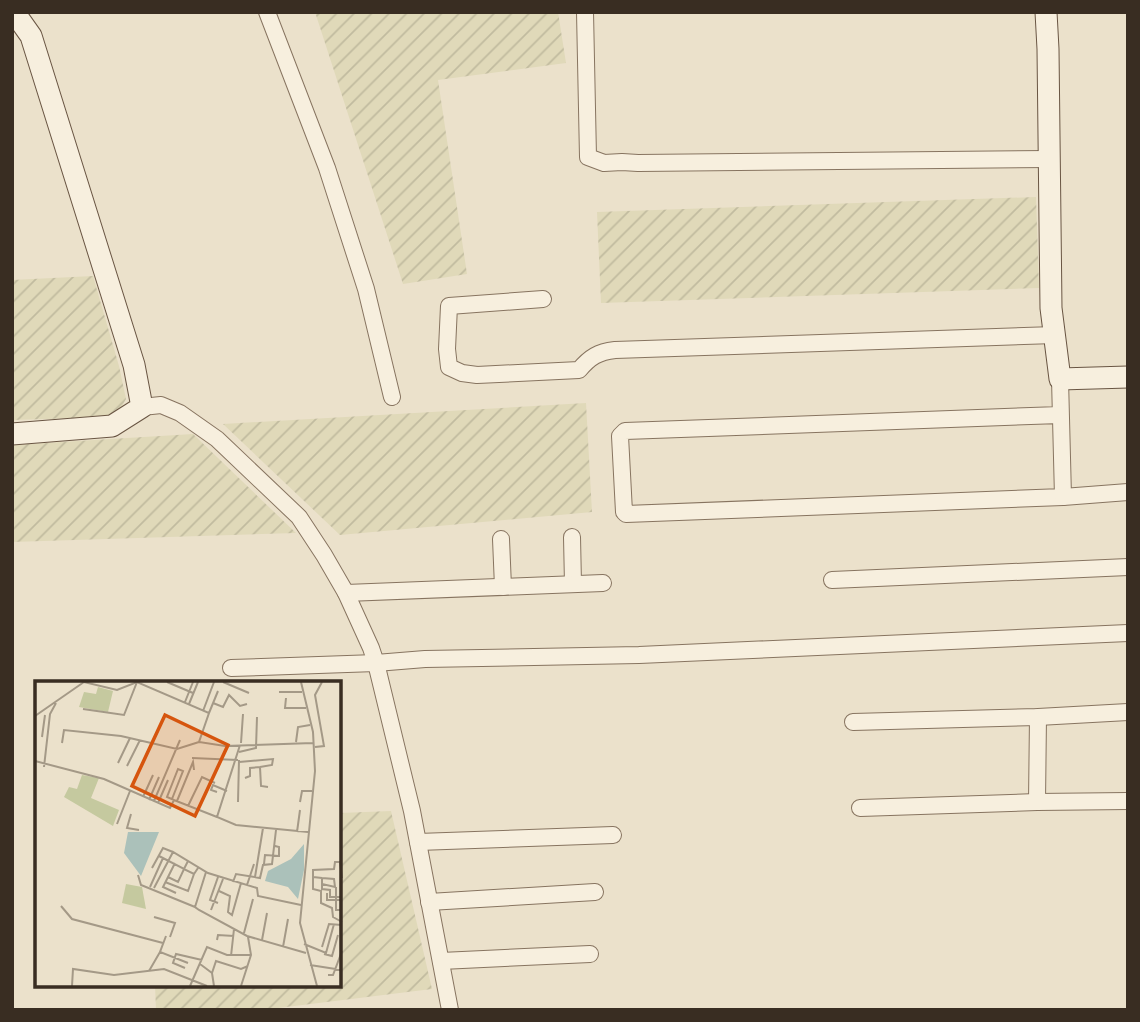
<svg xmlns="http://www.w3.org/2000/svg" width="1140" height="1022" viewBox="0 0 1140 1022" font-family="Literata,serif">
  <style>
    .farmland { fill: url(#farmland-furrows) }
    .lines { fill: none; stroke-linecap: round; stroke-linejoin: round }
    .street-casing { stroke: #877460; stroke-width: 18 }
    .secondary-casing { stroke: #695543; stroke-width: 23 }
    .street { stroke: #f7efde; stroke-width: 16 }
    .secondary { stroke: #f7efde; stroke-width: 21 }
    .inset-road { fill: none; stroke: #a49987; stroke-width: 2 }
    .view { fill: #d6550e; fill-opacity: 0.15; stroke: #d6550e; stroke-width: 3.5 }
    .inset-edge { fill: none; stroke: #392d22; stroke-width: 3.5 }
  </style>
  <defs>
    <pattern id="farmland-furrows" width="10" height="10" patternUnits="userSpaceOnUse" patternTransform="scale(1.75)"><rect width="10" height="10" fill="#e0d9b9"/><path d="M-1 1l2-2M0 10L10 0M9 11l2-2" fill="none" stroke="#c1bb9f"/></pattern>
  </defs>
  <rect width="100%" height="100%" fill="#ebe1cb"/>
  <g class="farmland">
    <polygon points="315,12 558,12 566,63 438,80 467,274 403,284"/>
    <polygon points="1036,197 1039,288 601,303 597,212"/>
    <polygon points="93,276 119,366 126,399 116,417 12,420 12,280"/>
    <polygon points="586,403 592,512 340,535 223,424"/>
    <polygon points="193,434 296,533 12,542 12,445"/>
    <polygon points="391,811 432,989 262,1010 156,1010 155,985 340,985 340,813"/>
  </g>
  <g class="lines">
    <defs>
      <g id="street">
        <polyline points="267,12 327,168 366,289 392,397"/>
        <polyline points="585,12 588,157 604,163 622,162 638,163 1049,159"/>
        <path d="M543,299l-94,7 -2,43 2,18 13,6 15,2 102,-5c11,-13 19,-18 36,-20l440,-15"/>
        <polyline points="1060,379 1063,497 626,514 624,512 620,436 625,431 1060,415"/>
        <polyline points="142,407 161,405 180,413 217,439 299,517 324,555 346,593 371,648 376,663 412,811 450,1010"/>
        <polyline points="1063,497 1128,492"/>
        <polyline points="572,537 573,584"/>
        <polyline points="501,539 503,587"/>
        <polyline points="832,580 1128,567"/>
        <polyline points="346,593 603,583"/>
        <polyline points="231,668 376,663 425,659 639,655 1128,633"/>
        <polyline points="853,722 1038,717 1128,712"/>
        <polyline points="1037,802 1038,717"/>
        <polyline points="860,808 1037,802 1128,801"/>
        <polyline points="418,842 613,835"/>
        <polyline points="429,902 595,892"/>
        <polyline points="441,961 590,954"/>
      </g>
      <g id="secondary">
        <polyline points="1046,12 1048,49 1051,308 1060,379 1128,377"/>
        <polyline points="12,434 112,426 142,407 134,365 31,36 14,12"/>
      </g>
    </defs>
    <use href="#street" class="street-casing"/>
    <use href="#secondary" class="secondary-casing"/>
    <use href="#street" class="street"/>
    <use href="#secondary" class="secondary"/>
  </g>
  <g transform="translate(35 681)">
    <rect width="306" height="306" fill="#ebe1cb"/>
    <path d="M63,6l15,4 -5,21 -29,-5 5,-15 12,2zM47,94l17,3 -8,20 28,12 -6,16 -49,-29 5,-10 8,2z" fill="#c5c99f"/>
    <path d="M91,203l16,3 4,22 -24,-6z" fill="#c5c99f"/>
    <path d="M93,151h31l-18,44 -17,-23zM269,163v26l-6,29 -10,-12 -23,-6 3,-10 23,-12z" fill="#abc1ba"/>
    <path class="inset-road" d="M132,1l26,11M188,1l26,11M266,1l12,50 2,39 -15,152 17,63M244,11h23M251,17l-1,10h21M150,21l8,-20M178,22l10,4 6,-12 11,11 7,-2M154,23l9,-22M48,28l41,6 13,-33M168,30l11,-29M174,32l9,-22M0,35l49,-34 33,8 20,-8 72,31 -10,29 26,4 88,-3M7,56l3,-22M261,61l2,-15 12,-2M27,62l2,-13 57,6 56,13 22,-7M206,62l2,-29M205,64l-23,72 19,8 72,7M280,66l9,-1 -9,-51 7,-13M204,71l17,-4 1,-31M157,77l46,2M0,80l69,18 66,29 4,-8 43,17M204,81l34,-3 -1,6 -12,2M83,82l12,-25M92,85l13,-26M9,86l6,-53 6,-11M210,97l5,-2v-8l10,-1 1,19 7,1M182,111l-6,-2 2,-5 14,6M108,116l10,-22M137,118l11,-28 -5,-2 -11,28 7,3M114,119l10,-23M119,120l26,-61M142,120l16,-39 1,8M203,121l1,-42M265,121l2,-11h10M123,122l10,-23M153,125l14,-29 13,6M96,133l-4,14 12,2M82,143l13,-33M262,151l3,-22M124,175l25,13 4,-8M140,182l-12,24 13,6M229,183l1,-9 14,1v-9l-4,-1M117,187l11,-20 10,4M171,191l-11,35 4,3 48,26 59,17M103,194l3,10 54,22M133,196l10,5 6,-13 10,5 4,-6M183,196l-8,23 8,3M220,196l8,-49M278,196l9,1 12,1 1,8 -13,-3v-6M307,197l-2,-16h-5l-1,7 -21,1v19l8,2v12l11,5 1,9 9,5M130,201l23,9 6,-17M198,201l3,-8 24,4 3,-13 9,-1 4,-34M287,203v5l8,1v7h12M212,204l7,-21M115,206l13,-29M301,206v23h6M119,207l19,-36 35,21 49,15 1,8 43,9M184,210l11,5 -2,16 4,3 9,-32M292,212v7h15M26,225l11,13 91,24M176,229l12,-31M119,236l21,6 -5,14M209,252l9,-34M131,255l-6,16 28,11M182,259l1,-5 16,1M227,259l5,-27M269,263l22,9 8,-29M248,266l5,-28M287,266l7,-23 13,1M289,273l8,2 6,-21M196,275l3,-27M165,283l12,9 2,13M275,284l32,5M150,287l-12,-5 3,-9 26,6M114,290l11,-19M177,292l4,-12 25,8 7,-3M293,294h5l9,-24M37,305l1,-17 41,6 50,-6 43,17M155,305l17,-39 20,8h24M206,305l10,-31 -3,-18"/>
    <path class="view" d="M130,34l63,30 -33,71 -63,-30z"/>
    <rect width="306" height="306" class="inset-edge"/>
  </g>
  <rect width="1140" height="1022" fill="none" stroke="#392d22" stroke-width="28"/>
</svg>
